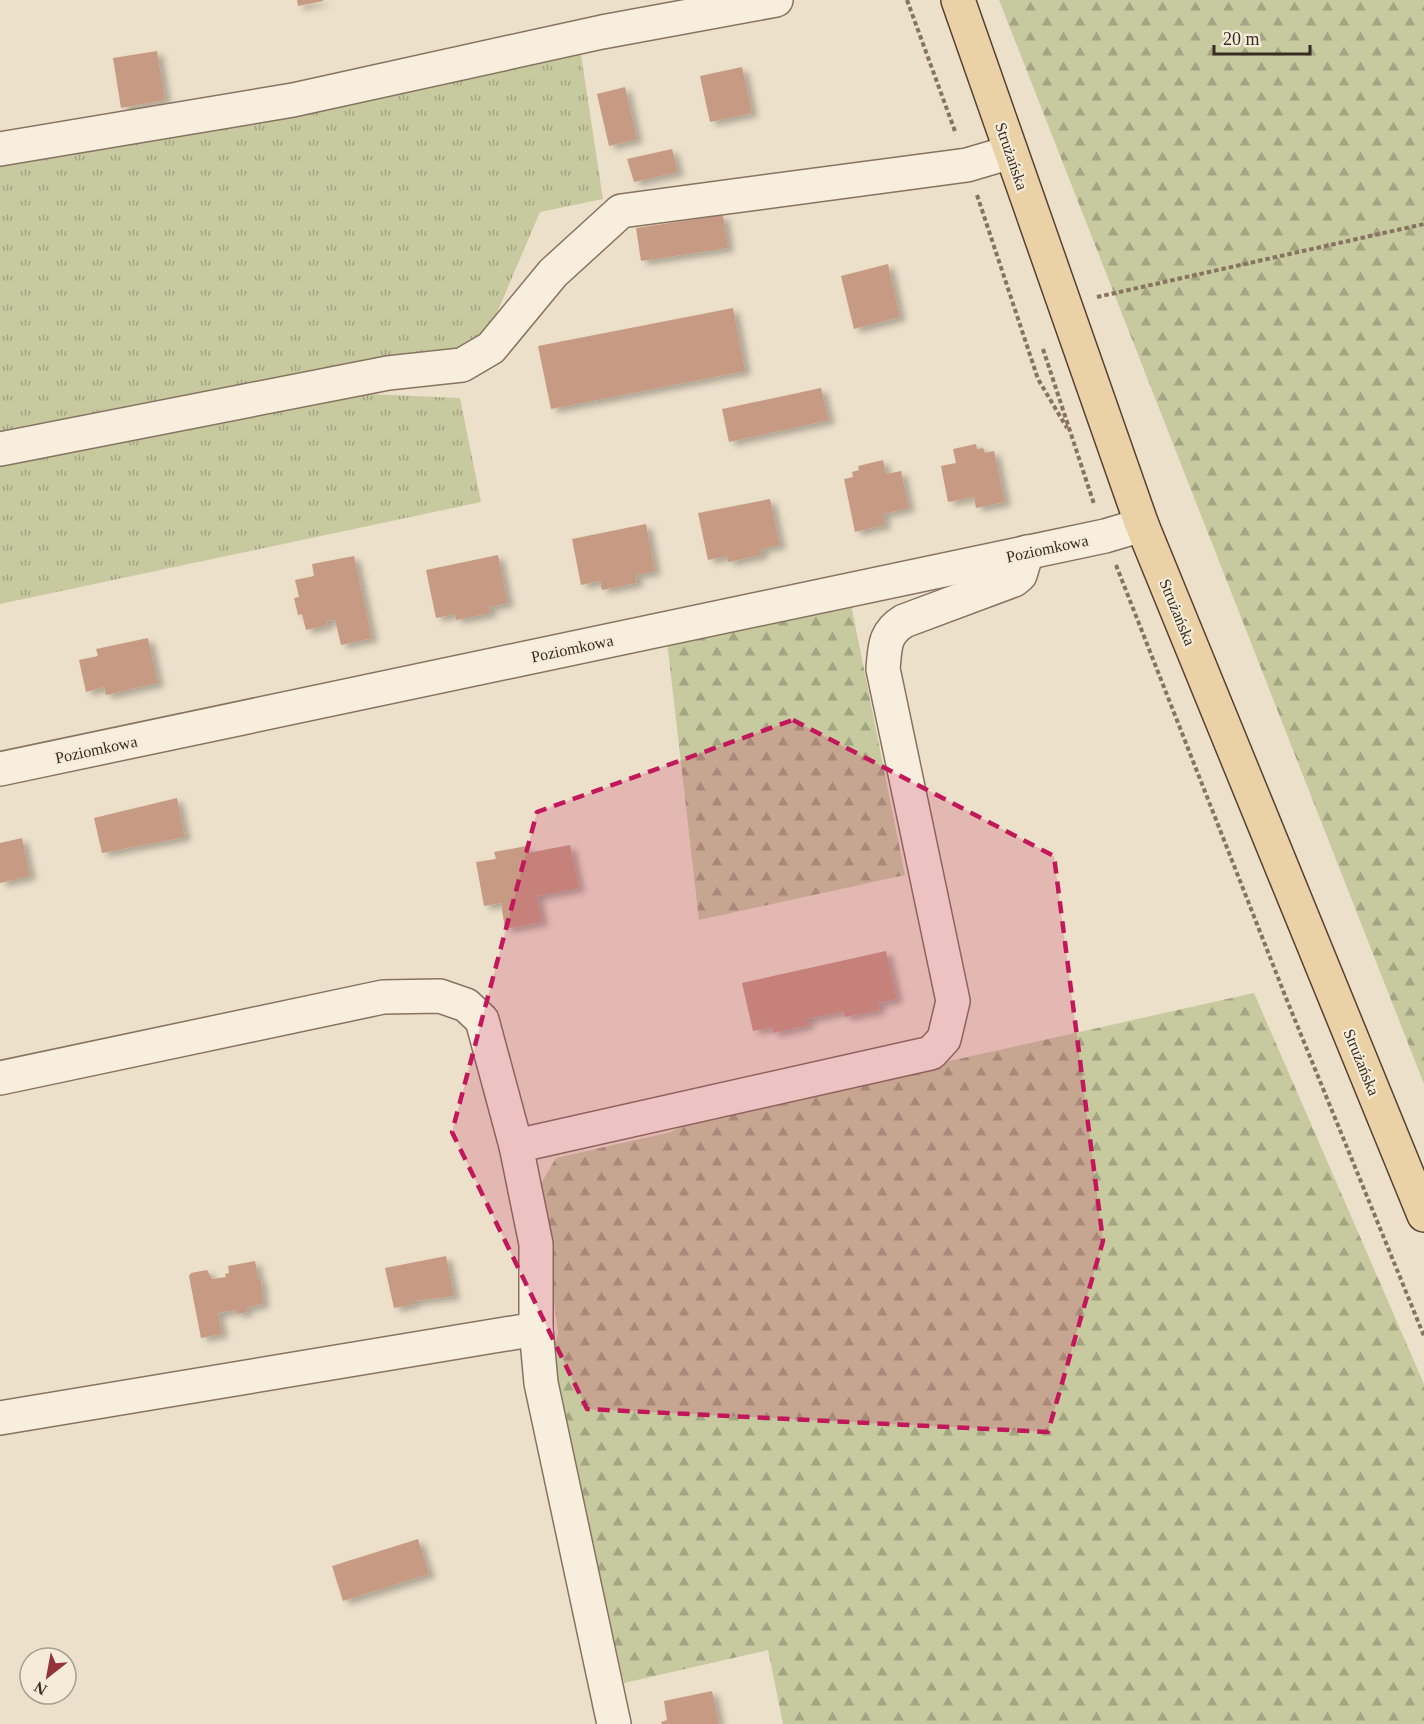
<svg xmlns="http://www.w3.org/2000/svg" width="1424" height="1724" viewBox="0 0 1424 1724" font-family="'Times New Roman',serif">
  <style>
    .grass { fill: url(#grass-tufts) }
    .forest { fill: url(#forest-firs) }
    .building { fill: #c79b83; filter: url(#shadow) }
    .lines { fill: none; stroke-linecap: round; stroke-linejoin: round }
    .minor-casing { stroke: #887260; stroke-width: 36 }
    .major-casing { stroke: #564133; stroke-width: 36 }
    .path { stroke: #887260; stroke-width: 4; stroke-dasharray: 4.5 3; stroke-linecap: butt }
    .minor { stroke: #f7eedd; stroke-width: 33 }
    .major { stroke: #ebd1a6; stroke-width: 33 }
    .marked { fill: #c2185b; fill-opacity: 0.2; stroke: #c2185b; stroke-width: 4.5; stroke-dasharray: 12 8; stroke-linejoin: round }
    .labels { text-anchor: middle; stroke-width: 4.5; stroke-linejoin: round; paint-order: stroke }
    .street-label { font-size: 16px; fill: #392c22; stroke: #f4ebd9 }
  </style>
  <defs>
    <pattern id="grass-tufts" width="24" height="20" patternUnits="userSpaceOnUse" patternTransform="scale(1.5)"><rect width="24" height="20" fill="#c7ca9f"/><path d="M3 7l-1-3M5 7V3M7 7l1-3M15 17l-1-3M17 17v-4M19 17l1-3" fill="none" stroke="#a3a481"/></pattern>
    <pattern id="forest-firs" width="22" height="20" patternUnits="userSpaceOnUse" patternTransform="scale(1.5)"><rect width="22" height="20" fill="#c7ca9f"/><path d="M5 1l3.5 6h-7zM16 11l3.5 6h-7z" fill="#a3a481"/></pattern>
    <filter id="shadow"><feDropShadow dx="6" dy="4" stdDeviation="3" flood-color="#0004"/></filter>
  </defs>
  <rect width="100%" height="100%" fill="#ece0ca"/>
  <polygon class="grass" points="580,48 603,199 540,212 487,336 439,355 368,394 460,398 481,502 0,604 0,167 362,98"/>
  <g class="forest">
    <polygon points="999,0 1424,0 1424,1084"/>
    <polygon points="851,604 905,875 699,920 667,641"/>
    <polygon points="1254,993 1424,1384 1424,1724 783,1724 768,1650 624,1683 548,1365 558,1334 540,1185 556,1158 671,1132 703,1116"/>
  </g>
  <g class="building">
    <polygon points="297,0 323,0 323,1 298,6"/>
    <polygon points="157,51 165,100 121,108 113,58"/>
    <polygon points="742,67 752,113 710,122 700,76"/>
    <polygon points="625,87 637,139 609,146 597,94"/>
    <polygon points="672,149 678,172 634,182 627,159"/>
    <polygon points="723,215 728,248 641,261 636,228"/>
    <polygon points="888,264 900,317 854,329 841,276"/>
    <polygon points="733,308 745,371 551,409 538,346"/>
    <polygon points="821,388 829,420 729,442 722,409"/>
    <polygon points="976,444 977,449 983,448 985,453 994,451 1005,502 976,508 974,497 948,502 941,466 956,463 953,449"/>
    <polygon points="883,460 886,474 901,471 909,508 883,514 885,525 855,532 844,479 853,477 852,472 859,470 858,466"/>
    <polygon points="770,499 780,545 761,549 762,555 728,562 727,556 708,560 698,513"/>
    <polygon points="646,524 655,571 636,575 637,583 602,590 600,581 581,585 572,539"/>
    <polygon points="498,555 508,603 489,607 491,613 456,620 455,614 436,618 426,570"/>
    <polygon points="354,556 372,638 341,645 335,620 327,621 328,625 306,630 302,614 298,615 294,598 299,597 295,580 314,576 312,564"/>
    <polygon points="148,638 158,683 106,695 104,687 86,692 79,660 98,656 96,649"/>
    <polygon points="177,798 185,837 102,853 94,818"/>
    <polygon points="22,838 30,876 0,883 0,843"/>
    <polygon points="570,845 579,888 537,896 542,922 505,929 501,903 484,906 476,862 496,859 494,852 527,846 528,853"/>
    <polygon points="886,951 897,999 878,1003 880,1010 845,1017 843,1011 807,1019 809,1025 773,1033 772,1027 753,1031 742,983"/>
    <polygon points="446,1256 454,1296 414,1301 414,1304 394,1308 385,1268"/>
    <polygon points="255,1261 259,1280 261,1280 263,1304 246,1308 247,1312 237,1314 236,1310 218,1313 222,1334 201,1338 189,1276 191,1273 207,1270 212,1279 226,1277 225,1274 229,1273 228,1266"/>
    <polygon points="418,1539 429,1574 343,1601 332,1566"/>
    <polygon points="712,1691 719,1724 662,1724 661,1722 667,1720 664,1701"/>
  </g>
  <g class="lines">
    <defs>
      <g id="minor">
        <polyline points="0,149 293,100 602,32 776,0"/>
        <polyline points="0,449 388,373 462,365 491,348 553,273 621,211 967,165 1011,152"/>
        <polyline points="0,769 1105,536 1142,525"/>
        <polyline points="0,1078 383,997 440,996 466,1005 482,1020 516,1146 536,1244 536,1329 0,1418"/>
        <path d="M516,1146l415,-93 13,-14 9,-38 -70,-332c2,-22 1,-36 21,-48l110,-41 6,-5 7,-23"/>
        <polyline points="536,1329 541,1383 614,1724"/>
      </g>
      <polyline id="major" points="958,0 1142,525 1424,1215"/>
    </defs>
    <use href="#minor" class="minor-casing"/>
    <use href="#major" class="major-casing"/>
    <g class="path">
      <polyline points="907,0 956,134"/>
      <polyline points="977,195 1038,379 1067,428"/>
      <polyline points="1097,297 1424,224"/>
      <polyline points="1043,349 1094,504"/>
      <polyline points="1116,565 1286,998 1424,1336"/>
    </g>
    <use href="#minor" class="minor"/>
    <use href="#major" class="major"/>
  </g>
  <path class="marked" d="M793,720l261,136 49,385 -55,191 -461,-23 -135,-277 85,-320z"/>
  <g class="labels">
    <g class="street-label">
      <text transform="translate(1012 156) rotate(71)" y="6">Strużańska</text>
      <text transform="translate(1047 548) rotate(-12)" y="6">Poziomkowa</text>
      <text transform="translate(1178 612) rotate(68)" y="6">Strużańska</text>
      <text transform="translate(572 648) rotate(-12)" y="6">Poziomkowa</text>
      <text transform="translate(96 749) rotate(-12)" y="6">Poziomkowa</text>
      <text transform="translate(1362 1062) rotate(68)" y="6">Strużańska</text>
    </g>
  </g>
  <g transform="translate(48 1676) rotate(211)"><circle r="28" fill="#f4ebd9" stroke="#a99f90" stroke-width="1.5"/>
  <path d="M0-4.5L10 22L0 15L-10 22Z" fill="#92343a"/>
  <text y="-9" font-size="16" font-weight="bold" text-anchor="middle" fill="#392c22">N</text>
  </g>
  <path d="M1214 45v9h96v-9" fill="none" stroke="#392c22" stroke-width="3"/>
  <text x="1223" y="45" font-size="18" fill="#392c22" stroke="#f4ebd9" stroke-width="4.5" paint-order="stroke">20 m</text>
</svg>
